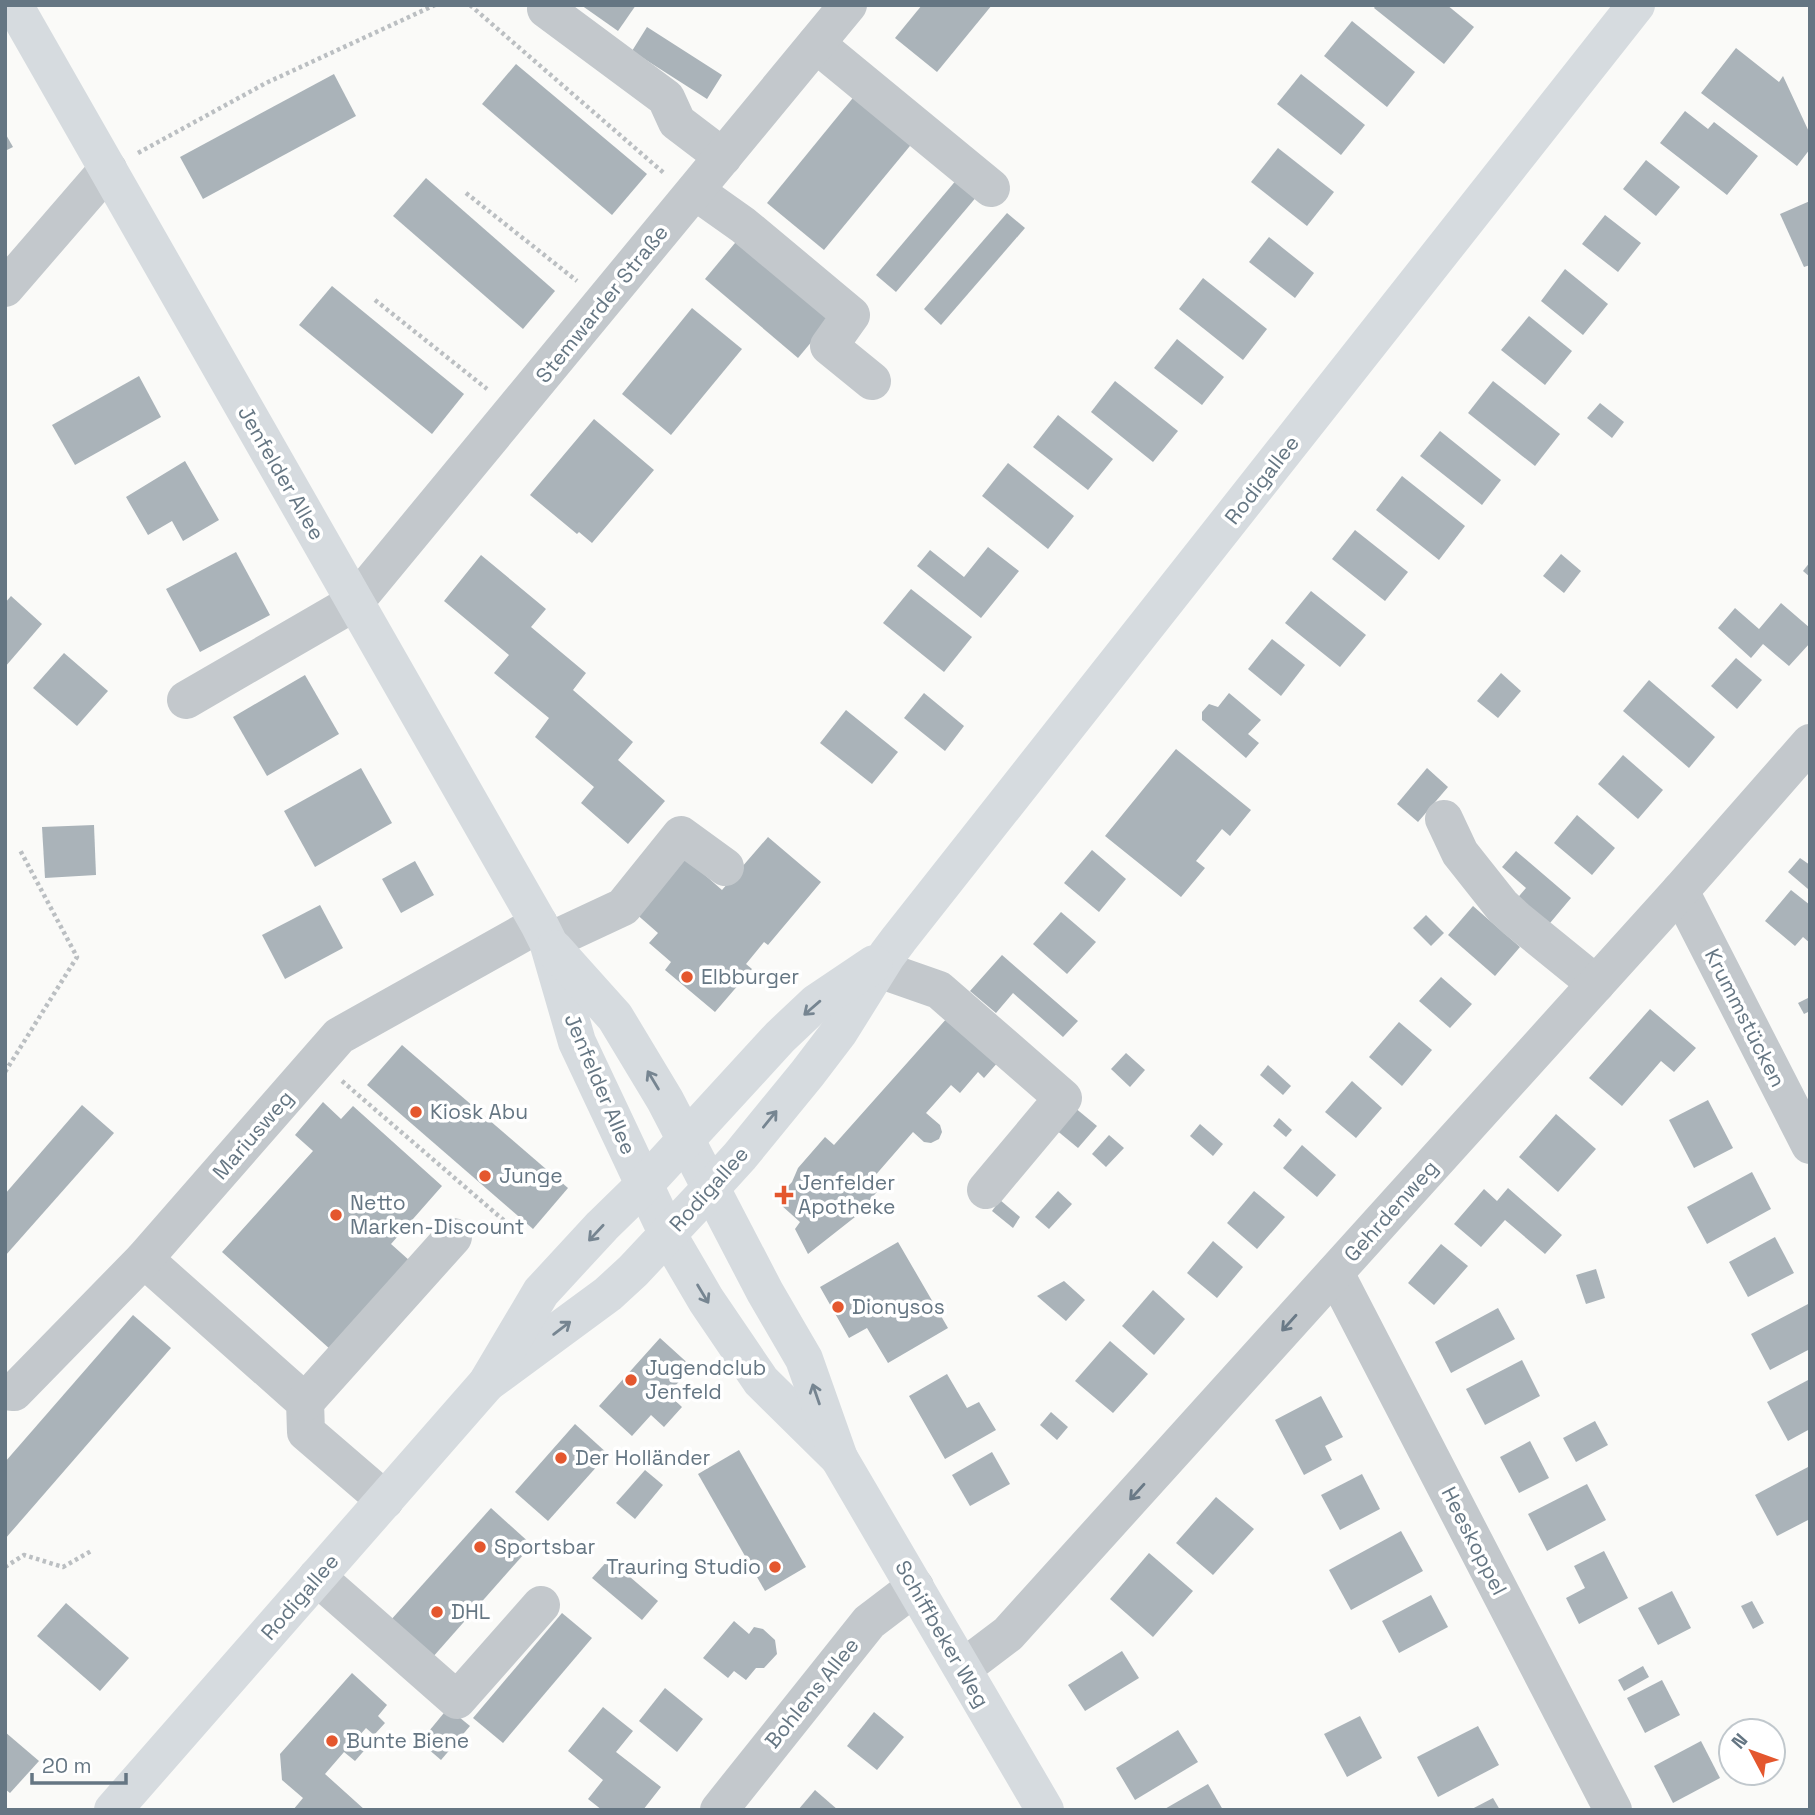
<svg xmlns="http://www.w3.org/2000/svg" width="1815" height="1815" viewBox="0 0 1815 1815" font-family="'Space Grotesk',sans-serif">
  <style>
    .building { fill: #aab3b9 }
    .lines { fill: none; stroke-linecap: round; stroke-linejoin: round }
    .path { stroke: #bbbfc2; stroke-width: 4.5; stroke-dasharray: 3.5 3.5; stroke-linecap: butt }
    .minor { stroke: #c3c8cc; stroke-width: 38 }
    .major { stroke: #d6dbdf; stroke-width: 38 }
    .oneway { stroke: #768591 }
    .oneway2 { stroke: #6a7a87 }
    .poi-dot { fill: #e4572e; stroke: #fff; stroke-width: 2.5 }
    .labels { text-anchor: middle; stroke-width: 7; stroke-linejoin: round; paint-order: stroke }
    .street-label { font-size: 21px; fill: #657683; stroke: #fff }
    .poi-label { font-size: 21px; fill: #657683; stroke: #fff; text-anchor: start }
  </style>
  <rect width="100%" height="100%" fill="#fafaf8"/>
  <g class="building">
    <polygon points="581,5 636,5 618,31"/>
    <polygon points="922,5 992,5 937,72 895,38"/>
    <polygon points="1376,5 1447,5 1474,27 1444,64 1374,8"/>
    <polygon points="1352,21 1415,72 1387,107 1324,56"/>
    <polygon points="647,27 722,75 707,99 632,51"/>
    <polygon points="1736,48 1779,82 1783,76 1810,134 1810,149 1797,166 1701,93"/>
    <polygon points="516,64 647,174 612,215 482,104"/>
    <polygon points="334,74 356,116 203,199 180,157"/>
    <polygon points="1301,74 1365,125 1341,155 1277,104"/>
    <polygon points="861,88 919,135 824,250 767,203"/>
    <polygon points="1685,111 1708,129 1714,122 1758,156 1727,195 1660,143"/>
    <polygon points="5,133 13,147 5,151"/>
    <polygon points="1278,148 1334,192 1307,226 1251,182"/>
    <polygon points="1646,160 1680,187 1656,216 1623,189"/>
    <polygon points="426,178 555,291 523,329 393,216"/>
    <polygon points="958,178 978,195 896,292 876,275"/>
    <polygon points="1810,201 1810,265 1804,267 1780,214"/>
    <polygon points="1007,213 1025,228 941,325 924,309"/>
    <polygon points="1605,215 1641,243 1618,272 1582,244"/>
    <polygon points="745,231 838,310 798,358 705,279"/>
    <polygon points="1269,237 1314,273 1295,298 1249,262"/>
    <polygon points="1565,269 1608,304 1583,335 1541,301"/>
    <polygon points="1203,278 1267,329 1243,360 1179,309"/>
    <polygon points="332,286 464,394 432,434 299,325"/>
    <polygon points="692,308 742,349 671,435 622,394"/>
    <polygon points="1529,316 1572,351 1545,385 1501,350"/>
    <polygon points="1177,339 1224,377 1202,405 1154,368"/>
    <polygon points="139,376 161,417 75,465 52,425"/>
    <polygon points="1115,381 1178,431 1153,462 1091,412"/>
    <polygon points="1493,381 1560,434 1535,466 1468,413"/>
    <polygon points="1600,403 1624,422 1612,438 1587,418"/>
    <polygon points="1058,415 1113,459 1088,490 1033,447"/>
    <polygon points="594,419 654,470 592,543 579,532 577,534 530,495"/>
    <polygon points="1440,431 1501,480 1482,505 1420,456"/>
    <polygon points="185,461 219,520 183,541 172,521 148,535 126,497"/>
    <polygon points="1008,463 1074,516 1048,549 982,496"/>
    <polygon points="1402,476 1465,526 1439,560 1376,510"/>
    <polygon points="1355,530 1408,572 1385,601 1332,559"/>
    <polygon points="988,547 1019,571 981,618 917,566 930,550 964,577"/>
    <polygon points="236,552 270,615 200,652 166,589"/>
    <polygon points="1561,554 1581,571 1564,593 1543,576"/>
    <polygon points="481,555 546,609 531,627 586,673 573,690 633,742 618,760 665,801 628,844 581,803 594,787 535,737 549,718 494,673 509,655 444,601"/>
    <polygon points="1810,562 1810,577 1803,571"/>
    <polygon points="911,589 972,637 944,672 883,623"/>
    <polygon points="1311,591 1366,635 1340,667 1285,623"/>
    <polygon points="11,596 42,624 5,667 5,603"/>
    <polygon points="1781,603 1810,628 1810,643 1789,666 1763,644 1751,658 1718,628 1735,608 1759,629"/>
    <polygon points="1272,639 1305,665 1281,696 1248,669"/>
    <polygon points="64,653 108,691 77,726 33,688"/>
    <polygon points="1736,658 1762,680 1737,709 1711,686"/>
    <polygon points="1501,673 1521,691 1498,718 1477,701"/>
    <polygon points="305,675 339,734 267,776 233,717"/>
    <polygon points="1649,680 1715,737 1689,768 1623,711"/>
    <polygon points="924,693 964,726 945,751 904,718"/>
    <polygon points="1229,693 1261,720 1248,734 1259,743 1246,758 1202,720 1202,712 1209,704 1218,707"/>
    <polygon points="846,710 898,752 872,784 820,743"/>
    <polygon points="1176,749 1251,810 1230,836 1222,829 1196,861 1205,868 1181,897 1105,836"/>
    <polygon points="1623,755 1663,790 1638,819 1598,784"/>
    <polygon points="361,768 392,823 315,867 284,811"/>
    <polygon points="1427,768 1448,787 1418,822 1397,804"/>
    <polygon points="1577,815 1615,848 1592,875 1554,843"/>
    <polygon points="94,825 96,875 45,878 42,827"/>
    <polygon points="768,837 821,882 768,945 764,942 746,964 752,969 715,1012 665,970 671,962 649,943 658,933 634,912 682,855 722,890"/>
    <polygon points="1092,850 1126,879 1099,912 1064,883"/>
    <polygon points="1516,851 1571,898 1545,929 1514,902 1526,888 1502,867"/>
    <polygon points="1800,858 1810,865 1810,887 1808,889 1788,872"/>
    <polygon points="415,861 434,895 401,913 382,879"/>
    <polygon points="1791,890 1810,905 1810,943 1803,937 1795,946 1765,921"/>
    <polygon points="320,905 343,948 285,979 262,935"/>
    <polygon points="1473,906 1520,947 1495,976 1448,935"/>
    <polygon points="1061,912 1096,942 1067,974 1033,944"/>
    <polygon points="1426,915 1444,933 1431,946 1413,928"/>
    <polygon points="1002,955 1078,1021 1063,1037 1013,993 996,1013 970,991"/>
    <polygon points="1441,977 1472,1004 1450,1028 1419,1001"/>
    <polygon points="1810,997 1810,1011 1804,1014 1798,1003"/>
    <polygon points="1650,1009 1696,1048 1674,1072 1661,1061 1622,1106 1589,1078"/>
    <polygon points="948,1017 999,1061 984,1078 978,1072 960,1093 951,1085 926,1113 940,1125 942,1132 939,1139 931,1143 924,1142 913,1132 873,1178 882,1186 855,1217 808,1254 795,1229 800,1222 781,1205 779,1196 792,1182 798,1168 825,1137 834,1145"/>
    <polygon points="1399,1022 1432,1050 1402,1086 1369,1057"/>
    <polygon points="402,1045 568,1188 533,1229 367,1085"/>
    <polygon points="1126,1053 1145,1070 1130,1087 1111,1069"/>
    <polygon points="1268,1065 1291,1086 1283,1095 1260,1075"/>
    <polygon points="1352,1081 1382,1108 1356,1138 1325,1112"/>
    <polygon points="1708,1100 1733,1148 1694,1168 1669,1120"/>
    <polygon points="323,1102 341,1119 353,1106 442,1186 391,1244 410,1261 331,1350 222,1252 313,1151 295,1135"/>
    <polygon points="82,1105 114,1133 5,1256 5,1194"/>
    <polygon points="1074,1107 1097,1126 1078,1148 1055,1129"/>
    <polygon points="1556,1114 1596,1149 1558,1192 1519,1157"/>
    <polygon points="1279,1118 1292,1130 1286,1137 1273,1126"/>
    <polygon points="1200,1124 1223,1144 1213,1156 1190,1136"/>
    <polygon points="1109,1135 1124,1148 1106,1167 1092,1154"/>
    <polygon points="1302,1145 1336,1175 1317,1197 1283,1168"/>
    <polygon points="1752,1172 1771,1209 1707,1244 1687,1207"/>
    <polygon points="1508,1188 1562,1235 1545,1254 1505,1220 1481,1247 1454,1224 1484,1189 1497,1201"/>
    <polygon points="1058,1191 1072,1204 1049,1229 1035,1217"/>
    <polygon points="1254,1191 1285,1217 1257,1249 1227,1223"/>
    <polygon points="1000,1200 1020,1217 1013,1228 992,1211"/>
    <polygon points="1775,1237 1794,1273 1748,1297 1729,1262"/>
    <polygon points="1213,1241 1243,1267 1217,1298 1187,1273"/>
    <polygon points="898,1242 948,1328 888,1363 867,1328 849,1338 820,1287"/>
    <polygon points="1441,1244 1468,1266 1434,1305 1408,1283"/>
    <polygon points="1596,1269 1605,1298 1586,1304 1576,1275"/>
    <polygon points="1064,1281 1085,1300 1066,1321 1037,1296"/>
    <polygon points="1153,1290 1185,1319 1154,1355 1122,1326"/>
    <polygon points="1810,1303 1810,1349 1770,1370 1751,1334"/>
    <polygon points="1498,1308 1515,1339 1451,1373 1435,1342"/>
    <polygon points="133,1315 171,1348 5,1539 5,1462"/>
    <polygon points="660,1338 692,1367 668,1394 682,1407 664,1427 651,1415 632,1436 599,1406"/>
    <polygon points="1110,1341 1148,1374 1113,1413 1075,1381"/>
    <polygon points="1522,1360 1540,1396 1485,1425 1466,1389"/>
    <polygon points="947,1374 967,1408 979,1402 996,1430 945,1459 909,1396"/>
    <polygon points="1810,1379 1810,1429 1788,1441 1767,1402"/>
    <polygon points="1321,1396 1343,1437 1325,1446 1332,1460 1304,1475 1275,1420"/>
    <polygon points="1051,1412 1068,1427 1057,1440 1040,1425"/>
    <polygon points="1595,1421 1608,1445 1576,1462 1563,1438"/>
    <polygon points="575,1424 608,1454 548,1521 515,1492"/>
    <polygon points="1530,1441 1549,1478 1519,1493 1500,1457"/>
    <polygon points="739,1450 806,1567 765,1591 698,1474"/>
    <polygon points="992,1452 1010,1484 970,1506 952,1475"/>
    <polygon points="1810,1466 1810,1519 1777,1536 1755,1495"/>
    <polygon points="645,1470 663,1485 635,1519 616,1503"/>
    <polygon points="1362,1474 1380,1509 1340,1530 1321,1495"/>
    <polygon points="1587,1484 1606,1520 1547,1551 1528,1514"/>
    <polygon points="1216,1497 1254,1529 1213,1575 1176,1543"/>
    <polygon points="491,1508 532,1545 432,1658 390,1621"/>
    <polygon points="1401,1531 1423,1571 1351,1610 1329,1570"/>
    <polygon points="1604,1551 1628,1598 1579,1624 1566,1598 1585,1588 1574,1566"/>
    <polygon points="1149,1553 1193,1591 1153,1637 1110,1599"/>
    <polygon points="609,1559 658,1601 642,1620 592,1578"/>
    <polygon points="1672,1591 1691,1628 1658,1645 1638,1608"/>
    <polygon points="1431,1595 1448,1627 1399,1653 1382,1621"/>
    <polygon points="1752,1601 1764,1623 1753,1629 1741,1606"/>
    <polygon points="66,1603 129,1658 100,1691 37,1636"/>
    <polygon points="562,1613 592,1638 503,1743 473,1718"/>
    <polygon points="734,1621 749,1634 754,1627 763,1629 775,1640 777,1654 764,1668 756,1668 746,1680 734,1671 728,1678 703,1658"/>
    <polygon points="1122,1651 1139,1678 1085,1711 1068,1685"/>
    <polygon points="1643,1666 1649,1677 1624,1691 1618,1680"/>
    <polygon points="352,1673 387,1705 378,1716 385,1723 374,1735 366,1728 359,1736 369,1745 355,1761 344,1752 325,1774 365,1810 293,1810 303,1798 282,1780 280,1754"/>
    <polygon points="1662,1680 1680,1715 1645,1733 1627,1698"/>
    <polygon points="665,1688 703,1719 677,1752 639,1721"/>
    <polygon points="603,1707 633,1731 616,1752 661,1787 643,1810 602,1810 588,1799 603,1780 568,1751"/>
    <polygon points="448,1708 470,1726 441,1760 420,1742"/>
    <polygon points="874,1712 904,1737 877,1770 847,1746"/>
    <polygon points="1360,1716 1382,1758 1347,1777 1324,1734"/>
    <polygon points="1478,1726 1499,1765 1438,1797 1417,1757"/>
    <polygon points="1178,1730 1198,1762 1135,1800 1116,1768"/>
    <polygon points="5,1732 39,1761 10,1793 5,1789"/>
    <polygon points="1701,1741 1720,1778 1673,1803 1654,1766"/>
    <polygon points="1208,1784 1223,1810 1163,1810"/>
    <polygon points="815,1790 838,1810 798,1810"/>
    <polygon points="1493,1798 1500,1810 1470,1810"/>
  </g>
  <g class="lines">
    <g class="path">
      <polyline points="470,5 665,174"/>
      <polyline points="138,153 266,83 435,5"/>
      <polyline points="466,193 577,281"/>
      <polyline points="375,300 487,389"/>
      <polyline points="5,1072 77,957 20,850"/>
      <polyline points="342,1081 522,1236"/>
      <polyline points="5,1567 24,1555 63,1567 93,1550"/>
    </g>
    <g class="minor">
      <polyline points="546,9 666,98 677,122 723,157"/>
      <polyline points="816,44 991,188"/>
      <polyline points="695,191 743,225 851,315 829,346 872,381"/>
      <polyline points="5,288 108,169"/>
      <polyline points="186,700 355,602 848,5"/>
      <polyline points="1444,819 1460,853 1502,906 1516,919 1596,984"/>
      <polyline points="1680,891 1810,1145"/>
      <polyline points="548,942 623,907 681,835 725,867"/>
      <polyline points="879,969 939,990 1063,1098 986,1190"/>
      <polyline points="144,1259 305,1402 306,1432 385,1500"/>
      <polyline points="1335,1273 1613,1810"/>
      <polyline points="5,1391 14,1392 144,1259 339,1036 539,924"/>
      <polyline points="305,1402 453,1237"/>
      <polyline points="317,1577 457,1700 541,1605"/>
      <polyline points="963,1668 1008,1634 1680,891 1810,743"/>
      <polyline points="719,1810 869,1622 915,1587"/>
    </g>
    <g class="major">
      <polyline points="14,5 539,924 548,942 577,1042 668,1235 706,1300 761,1381 839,1458"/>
      <polyline points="554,949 615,1017 665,1100 765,1292 804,1359 839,1458 1045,1810"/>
      <polyline points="487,1383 608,1294 633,1271 710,1189 740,1156 807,1074 839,1032 887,955 899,939 1636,5"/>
      <polyline points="113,1810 487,1383 541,1292 602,1226 644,1185 780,1037 816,1003 874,964"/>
    </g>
  </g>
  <defs><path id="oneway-shaft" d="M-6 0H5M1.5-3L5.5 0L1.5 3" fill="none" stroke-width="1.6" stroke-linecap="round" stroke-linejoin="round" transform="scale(1.75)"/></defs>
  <g class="oneway">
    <use href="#oneway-shaft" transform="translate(812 1008) rotate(139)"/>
    <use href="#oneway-shaft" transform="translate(653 1080) rotate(-121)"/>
    <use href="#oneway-shaft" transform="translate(770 1119) rotate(-51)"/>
    <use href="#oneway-shaft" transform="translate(596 1233) rotate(133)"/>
    <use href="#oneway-shaft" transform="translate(703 1294) rotate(59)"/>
    <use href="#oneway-shaft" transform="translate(562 1328) rotate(-37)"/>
    <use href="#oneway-shaft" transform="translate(816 1394) rotate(-109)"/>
  </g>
  <g class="oneway2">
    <use href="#oneway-shaft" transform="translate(1289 1323) rotate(132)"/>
    <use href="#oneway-shaft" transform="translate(1137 1492) rotate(132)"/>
  </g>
  <g class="poi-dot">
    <circle cx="687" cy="977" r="7"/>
    <circle cx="416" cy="1112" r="7"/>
    <circle cx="485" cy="1176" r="7"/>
    <path d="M780.5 1184.5h7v7h7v7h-7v7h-7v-7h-7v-7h7z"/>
    <circle cx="336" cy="1215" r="7"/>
    <circle cx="838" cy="1307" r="7"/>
    <circle cx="631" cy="1380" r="7"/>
    <circle cx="561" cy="1458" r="7"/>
    <circle cx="480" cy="1547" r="7"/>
    <circle cx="775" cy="1567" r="7"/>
    <circle cx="437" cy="1612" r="7"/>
    <circle cx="332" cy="1741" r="7"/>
  </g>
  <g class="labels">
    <g class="street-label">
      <text transform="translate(602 304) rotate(-51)" y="7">Stemwarder Straße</text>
      <text transform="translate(281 473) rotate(60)" y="7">Jenfelder Allee</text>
      <text transform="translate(1262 480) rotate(-52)" y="7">Rodigallee</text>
      <text transform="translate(1745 1018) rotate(63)" y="7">Krummstücken</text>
      <text transform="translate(600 1084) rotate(67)" y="7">Jenfelder Allee</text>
      <text transform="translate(253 1135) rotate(-49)" y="7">Mariusweg</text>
      <text transform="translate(709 1189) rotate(-48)" y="7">Rodigallee</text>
      <text transform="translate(1391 1211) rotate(-48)" y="7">Gehrdenweg</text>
      <text transform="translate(1474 1541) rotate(63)" y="7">Heeskoppel</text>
      <text transform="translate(300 1597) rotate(-49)" y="7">Rodigallee</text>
      <text transform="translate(942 1634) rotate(60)" y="7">Schiffbeker Weg</text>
      <text transform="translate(812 1693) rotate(-51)" y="7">Bohlens Allee</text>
    </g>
    <g class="poi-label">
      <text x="701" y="984">Elbburger</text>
      <text x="430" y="1119">Kiosk Abu</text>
      <text x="499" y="1183">Junge</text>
      <text x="798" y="1190">Jenfelder<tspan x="798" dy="24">Apotheke</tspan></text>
      <text x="350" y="1210">Netto<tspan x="350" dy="24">Marken-Discount</tspan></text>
      <text x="852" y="1314">Dionysos</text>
      <text x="645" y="1375">Jugendclub<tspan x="645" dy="24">Jenfeld</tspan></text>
      <text x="575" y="1465">Der Holländer</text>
      <text x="494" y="1554">Sportsbar</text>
      <text x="761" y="1574" text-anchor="end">Trauring Studio</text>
      <text x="451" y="1619">DHL</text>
      <text x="346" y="1748">Bunte Biene</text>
    </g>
  </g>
  <rect width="1815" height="1815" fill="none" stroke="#657683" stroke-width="14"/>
  <g transform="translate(1752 1752) rotate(311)"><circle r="33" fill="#ffffff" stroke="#c1c8cd" stroke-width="2"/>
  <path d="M0-5L12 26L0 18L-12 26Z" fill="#e4572e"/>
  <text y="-10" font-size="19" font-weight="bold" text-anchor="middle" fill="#657683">N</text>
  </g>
  <path d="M32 1773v10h94v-10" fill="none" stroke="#657683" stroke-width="3.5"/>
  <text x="42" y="1773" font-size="21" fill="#657683" stroke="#ffffff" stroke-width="5" paint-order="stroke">20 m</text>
</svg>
